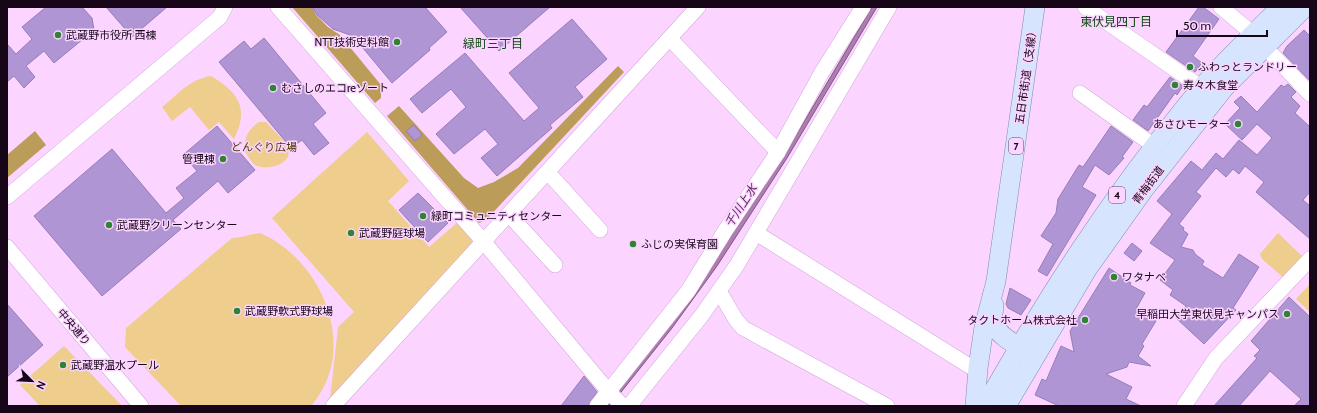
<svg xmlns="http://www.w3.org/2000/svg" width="1317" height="413" viewBox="0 0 1317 413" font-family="Cabin,'Noto Sans JP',sans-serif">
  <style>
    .green { fill: #eecd8d }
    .forest { fill: #bc9c59 }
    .water { fill: #ad7db1; stroke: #805983 }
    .building { fill: #b095d4; stroke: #977db7 }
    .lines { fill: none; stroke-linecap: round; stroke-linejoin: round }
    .minor-casing { stroke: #d6a6da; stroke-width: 16 }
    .major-casing { stroke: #828bad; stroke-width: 20 }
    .minor { stroke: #fff; stroke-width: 15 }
    .major { stroke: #d7e4fe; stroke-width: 19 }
    .poi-dot { fill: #2f8432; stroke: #fbd4ff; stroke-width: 1.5 }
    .labels { text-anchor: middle; stroke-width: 3; stroke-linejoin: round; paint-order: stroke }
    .shield { fill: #fbd4ff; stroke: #5b445d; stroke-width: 1 }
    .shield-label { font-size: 10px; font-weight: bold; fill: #160618 }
    .poi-label { font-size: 11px; fill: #160618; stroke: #fbd4ff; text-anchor: start }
    .street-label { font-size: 11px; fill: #160618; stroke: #fbd4ff }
    .park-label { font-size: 11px; fill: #4e3700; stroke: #fbd4ff }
    .neighbourhood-label { font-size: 12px; fill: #104713; stroke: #fbd4ff }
    .water-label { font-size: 12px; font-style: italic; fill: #581d5f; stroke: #fbd4ff }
  </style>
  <rect width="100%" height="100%" fill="#fbd4ff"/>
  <g class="green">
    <path d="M211,76c27,16 39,32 23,63l-15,-17 -10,8 -19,-23 -18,14 -10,-14c18,-14 26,-27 49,-31z"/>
    <path d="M259,122h7c7,8 19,18 22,27 5,16 -22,22 -33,16 -4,-3 -8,-11 -11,-15 1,-14 4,-20 15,-28z"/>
    <polygon points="367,132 409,181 388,201 429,247 458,222 475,241 330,399 338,327 354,312 272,218"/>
    <path d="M260,233c63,27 100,117 51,173h-130l-56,-59 1,-19 106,-90c10,0 18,-4 28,-5z"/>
    <polygon points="1278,233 1303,257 1284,278 1262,259 1260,254"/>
    <polygon points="1310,284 1310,312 1296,299"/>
    <polygon points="64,346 122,406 40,406 20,385"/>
  </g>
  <g class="forest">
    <polygon points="292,7 312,7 316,15 328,27 340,35 381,85 381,98 375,103"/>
    <polygon points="618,66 624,72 486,220 479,223 387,116 399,106 464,178 478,188 494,182 518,168"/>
    <polygon points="35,131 46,145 7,178 7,155"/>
  </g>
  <polygon class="water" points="872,7 877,7 787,158 717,266 672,328 610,406 605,406 782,159"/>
  <g class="building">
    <polygon points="46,7 82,7 92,18 94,30 54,63 44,51 26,66 35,77 24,88 14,76 7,82 7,44 16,54 32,39 22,27"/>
    <polygon points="106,7 167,7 132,37"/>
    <polygon points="312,7 425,7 447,32 429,48 430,50 392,83 353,36 333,29 317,15"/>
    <polygon points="460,7 550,7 499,51"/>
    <polygon points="1199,7 1203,7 1219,19 1193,56 1202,63 1195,72 1166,52"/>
    <polygon points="572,19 607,59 575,87 583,97 550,125 552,128 497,176 481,158 498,144 485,129 454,154 436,134 466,107 451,89 422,113 410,99 465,53 524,121 539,108 509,73"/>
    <polygon points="1304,30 1310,36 1310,81 1283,53 1287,46"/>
    <polygon points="264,38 326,113 313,124 329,143 314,155 302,140 291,148 219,62 244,41 251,49"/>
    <polygon points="1170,77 1183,86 1177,95 1175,93 1148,131 1133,120 1144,105 1147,107"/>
    <polygon points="1288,84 1296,92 1291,97 1300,106 1295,113 1310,127 1310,192 1303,200 1310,206 1310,239 1256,192 1264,182 1245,166 1239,174 1233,169 1226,177 1216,168 1196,192 1201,196 1179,224 1184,228 1183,230 1188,234 1181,247 1193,250 1195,254 1204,261 1202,265 1223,278 1239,254 1259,267 1233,308 1236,310 1204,344 1176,318 1186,306 1170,295 1173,290 1160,280 1175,260 1150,243 1172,214 1157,201 1191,161 1202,170 1216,153 1223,159 1239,140 1257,155 1272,138 1257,124 1242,140 1225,124 1240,108 1234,102 1241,96 1257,112 1281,85 1284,87"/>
    <polygon points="414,125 422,135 415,141 406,131"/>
    <polygon points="217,126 255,170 228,193 218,181 173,220 181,229 102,296 34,216 112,149 166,213 184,198 176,188 197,171 183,155"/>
    <polygon points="1111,126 1133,142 1122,157 1124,158 1109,175 1095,165 1082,187 1096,195 1047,276 1038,271 1053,244 1041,236 1056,213 1058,199 1079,165 1083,167"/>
    <polygon points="418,193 448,223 428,242 399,210"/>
    <polygon points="1132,243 1142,251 1134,261 1124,253"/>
    <polygon points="1109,268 1131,283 1130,285 1145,293 1136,309 1156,321 1142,344 1144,346 1138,356 1151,366 1129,362 1127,367 1106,374 1132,387 1126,399 1141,406 1059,406 1035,395 1042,379 1046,381 1061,346 1074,352 1070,331"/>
    <polygon points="1010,288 1031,300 1021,315 1008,308 1006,304"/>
    <polygon points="1289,297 1310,317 1310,406 1294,406 1301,399 1270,371 1239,406 1214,406 1257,358 1254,356 1260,350 1251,341"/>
    <polygon points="7,304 43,345 7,377"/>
    <polygon points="584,376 597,392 588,406 561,406"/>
  </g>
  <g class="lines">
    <defs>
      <g id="minor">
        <polyline points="278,7 483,241 609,392 623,406"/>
        <polyline points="1085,7 1202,88"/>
        <polyline points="1221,7 1253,34"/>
        <polyline points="675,44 778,152"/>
        <polyline points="1264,46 1310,94"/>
        <polyline points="1080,93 1146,140"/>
        <polyline points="553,178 600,230"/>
        <polyline points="7,197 220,17 225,7"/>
        <polyline points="514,220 555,265"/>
        <polyline points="756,233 971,367 978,368"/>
        <polyline points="7,247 141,406"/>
        <polyline points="719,291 736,320 743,328 887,406"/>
        <polyline points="333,406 698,7"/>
        <polyline points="597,406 688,291 725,231 778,152 822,72 863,7"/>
        <polyline points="629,406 702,315 737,265 889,7"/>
        <polyline points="1184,406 1216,358 1310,259"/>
      </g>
      <g id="major">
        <path d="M994,305c0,5 -2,11 -1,16 3,15 25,25 36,31"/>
        <polyline points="975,406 978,368 984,327 996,281 1035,7"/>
        <path d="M985,406c62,-109 126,-209 206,-306 27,-33 59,-63 90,-93"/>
        <polyline points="1006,406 1088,268 1145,188 1224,88 1305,7"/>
      </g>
    </defs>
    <use href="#minor" class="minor-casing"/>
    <use href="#major" class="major-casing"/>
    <use href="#minor" class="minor"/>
    <use href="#major" class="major"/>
  </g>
  <g class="poi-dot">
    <circle cx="58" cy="35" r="4"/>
    <circle cx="397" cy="42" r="4"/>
    <circle cx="1190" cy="67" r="4"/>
    <circle cx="1175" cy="85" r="4"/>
    <circle cx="273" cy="88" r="4"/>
    <circle cx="1238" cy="124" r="4"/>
    <circle cx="223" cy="159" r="4"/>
    <circle cx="423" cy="216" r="4"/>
    <circle cx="109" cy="225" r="4"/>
    <circle cx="351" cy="233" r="4"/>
    <circle cx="633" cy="244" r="4"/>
    <circle cx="1114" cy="277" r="4"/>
    <circle cx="237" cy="311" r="4"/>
    <circle cx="1287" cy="314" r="4"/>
    <circle cx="1085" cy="320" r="4"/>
    <circle cx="63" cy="365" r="4"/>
  </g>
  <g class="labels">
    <g class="shield">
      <rect x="1009" y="138" width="14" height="16" rx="3"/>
      <rect x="1109" y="187" width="16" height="16" rx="3"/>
    </g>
    <g class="shield-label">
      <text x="1016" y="150">7</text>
      <text x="1117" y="199">4</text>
    </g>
    <g class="poi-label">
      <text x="66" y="39">武蔵野市役所 西棟</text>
      <text x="389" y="46" text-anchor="end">NTT技術史料館</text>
      <text x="1198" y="71">ふわっとランドリー</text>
      <text x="1183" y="89">寿々木食堂</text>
      <text x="281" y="92">むさしのエコreゾート</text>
      <text x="1230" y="128" text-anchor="end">あさひモーター</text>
      <text x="215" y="163" text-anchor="end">管理棟</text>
      <text x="431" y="220">緑町コミュニティセンター</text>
      <text x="117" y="229">武蔵野クリーンセンター</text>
      <text x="359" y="237">武蔵野庭球場</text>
      <text x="641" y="248">ふじの実保育園</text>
      <text x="1122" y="281">ワタナベ</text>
      <text x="245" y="315">武蔵野軟式野球場</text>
      <text x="1279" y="318" text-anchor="end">早稲田大学東伏見キャンパス</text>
      <text x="1077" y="324" text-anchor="end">タクトホーム株式会社</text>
      <text x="71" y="369">武蔵野温水プール</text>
    </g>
    <g class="street-label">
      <text transform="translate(1026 75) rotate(-82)" y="4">五日市街道（支線）</text>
      <text transform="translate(1148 185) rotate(-53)" y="4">青梅街道</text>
      <text transform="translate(74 327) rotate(50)" y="4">中央通り</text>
    </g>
    <g class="park-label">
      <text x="264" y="151">どんぐり広場</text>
    </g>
    <g class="neighbourhood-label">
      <text x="1116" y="26">東伏見四丁目</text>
      <text x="493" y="48">緑町三丁目</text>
    </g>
    <g class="water-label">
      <text transform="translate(741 206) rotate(-57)" y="4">千川上水</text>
    </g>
  </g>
  <rect width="1317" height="413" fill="none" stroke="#160618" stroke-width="16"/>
  <g transform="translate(32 381) rotate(114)" stroke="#fbd4ff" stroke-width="3" paint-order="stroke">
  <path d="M0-3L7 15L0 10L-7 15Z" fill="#160618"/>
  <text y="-6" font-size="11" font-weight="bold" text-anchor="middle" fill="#160618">N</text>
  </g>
  <path d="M1177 30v6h90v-6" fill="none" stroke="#160618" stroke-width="2"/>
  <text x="1183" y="30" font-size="12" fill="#160618" stroke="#fbd4ff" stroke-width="3" paint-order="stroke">50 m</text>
</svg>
